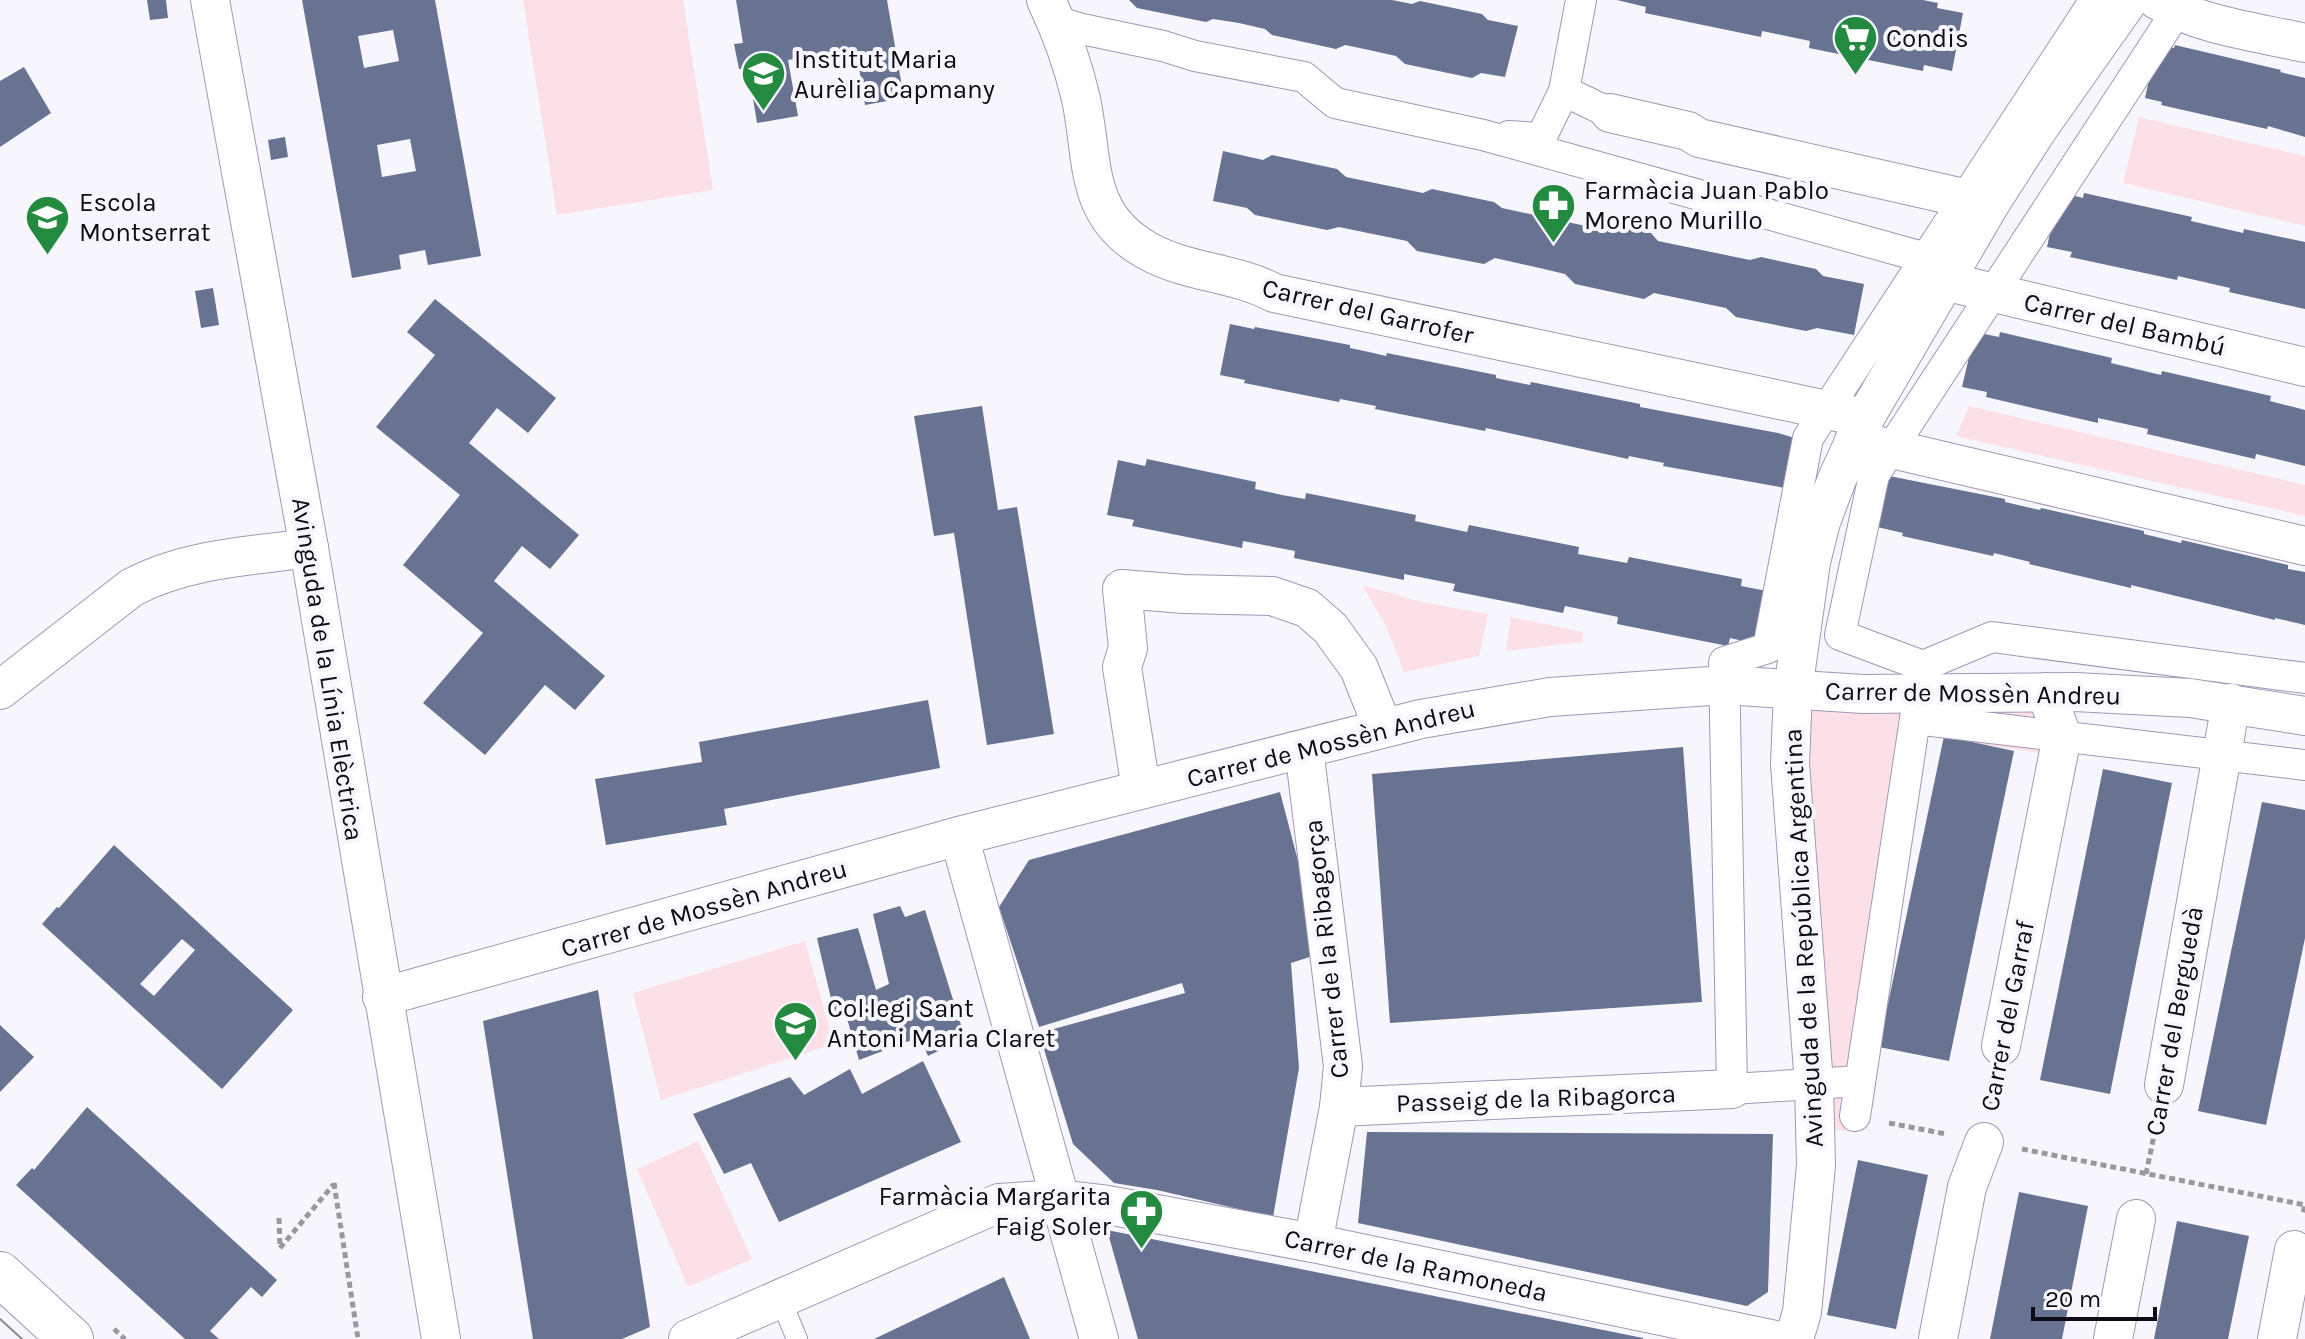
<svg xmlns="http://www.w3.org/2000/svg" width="2305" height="1339" viewBox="0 0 2305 1339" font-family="Karla,sans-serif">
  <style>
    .green { fill: #fce0e8 }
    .building { fill: #677391; fill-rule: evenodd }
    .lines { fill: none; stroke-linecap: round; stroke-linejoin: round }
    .service-casing { stroke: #a197b7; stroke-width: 22 }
    .pedestrian-casing { stroke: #a197b7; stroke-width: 32 }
    .minor-casing { stroke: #a197b7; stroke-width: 40 }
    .tertiary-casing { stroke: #a197b7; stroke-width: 46 }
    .path { stroke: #9a97a0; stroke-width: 5; stroke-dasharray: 6 4; stroke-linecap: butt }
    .service { stroke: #fff; stroke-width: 20 }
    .pedestrian { stroke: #fff; stroke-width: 30 }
    .minor { stroke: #fff; stroke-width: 38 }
    .tertiary { stroke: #fff; stroke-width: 44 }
    .tram { stroke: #8a8790; stroke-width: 2 }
    .labels { text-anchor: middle; stroke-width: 8; stroke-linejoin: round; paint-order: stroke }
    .poi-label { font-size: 26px; fill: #0e0b16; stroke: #f8f6fd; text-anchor: start }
    .street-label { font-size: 26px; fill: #0e0b16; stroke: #f8f6fd }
  </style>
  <rect width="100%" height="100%" fill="#f8f6fd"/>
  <g class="green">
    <polygon points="523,0 683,0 713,190 557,215"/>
    <polygon points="2139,117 2305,156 2305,226 2123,183"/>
    <polygon points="1969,406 2305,485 2305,516 1956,436"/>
    <polygon points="1362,585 1422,602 1488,614 1479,656 1404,672 1385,624"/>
    <polygon points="1511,617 1583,632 1582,642 1506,651"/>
    <polygon points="2039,700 2051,755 1928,736 1857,1133 1825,1128 1803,701"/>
    <polygon points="805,941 834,1044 661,1100 633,993"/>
    <polygon points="698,1141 752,1259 688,1287 637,1169"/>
  </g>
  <g class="building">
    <polygon points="147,0 166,0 168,18 150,20"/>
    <path d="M302,0h133l46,256 -53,9 -3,-15 -26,5 2,14 -49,9zM393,30l6,31 -35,7 -6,-32zM410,139l6,32 -34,6 -5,-32z"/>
    <polygon points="736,0 887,0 904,98 865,105 856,49 788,60 798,116 757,123 748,68 739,69 734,44 743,43"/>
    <polygon points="1129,0 1392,0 1412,4 1420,1 1482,14 1488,20 1518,26 1505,77 1481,73 1472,78 1405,64 1396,56 1369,50 1345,45 1336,49 1272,35 1265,29 1239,23 1213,19 1206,22 1137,8"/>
    <polygon points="1617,0 1923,0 1938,3 1937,8 1963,13 1952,71 1924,65 1923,71 1809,48 1810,41 1762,31 1761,37 1645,13 1646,7"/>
    <polygon points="2157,44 2174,48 2175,45 2281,70 2280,72 2305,78 2305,137 2268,126 2267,129 2161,105 2162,102 2145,98"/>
    <polygon points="24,67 51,113 0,147 0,81"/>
    <polygon points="285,137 288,157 271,160 268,140"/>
    <polygon points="1223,151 1263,160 1272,155 1337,169 1346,177 1423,193 1432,189 1494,202 1502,208 1586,226 1598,222 1651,233 1658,241 1750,260 1761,257 1816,269 1823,276 1864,284 1854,335 1817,328 1806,331 1736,317 1726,308 1654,293 1644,299 1575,284 1565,274 1531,266 1495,258 1484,264 1417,251 1407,241 1339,227 1327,230 1255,215 1247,208 1213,201"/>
    <polygon points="2059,192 2083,198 2084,193 2192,217 2191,221 2243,233 2244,229 2305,242 2305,309 2229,292 2230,288 2178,276 2177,280 2070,257 2072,252 2047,247"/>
    <polygon points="213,288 219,325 201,328 195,291"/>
    <polygon points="435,299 556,398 528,433 497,408 469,443 579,535 550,569 522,546 494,581 605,676 575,710 545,685 485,755 423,703 483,633 403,565 460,495 376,427 435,355 407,332"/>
    <polygon points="1230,324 1254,329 1255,327 1350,345 1350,348 1369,352 1386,356 1387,353 1496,375 1496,378 1530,385 1531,382 1640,404 1640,407 1778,433 1795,438 1785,488 1663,466 1664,463 1629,456 1628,459 1486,428 1485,431 1375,409 1376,406 1340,399 1339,402 1244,383 1245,380 1220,375"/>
    <polygon points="1975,332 1999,337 2000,332 2112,358 2111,363 2161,375 2162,371 2271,396 2270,401 2305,410 2305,466 2256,454 2255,459 2147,434 2148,429 2098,418 2098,423 1986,397 1987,392 1962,387"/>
    <polygon points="982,406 998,510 1017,507 1054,734 987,745 954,533 934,536 914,416"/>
    <polygon points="1147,459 1256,482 1255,489 1282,495 1305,499 1306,493 1416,515 1415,521 1467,532 1469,525 1579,547 1578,554 1627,563 1629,557 1742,579 1741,586 1767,591 1757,644 1730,638 1728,646 1617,624 1618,617 1565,606 1563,613 1453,591 1455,584 1404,574 1404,580 1294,558 1295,551 1243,541 1242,548 1132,526 1134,520 1107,515 1118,460 1145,466"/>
    <polygon points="1884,475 2005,499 2005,502 2040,510 2041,508 2144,531 2144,534 2181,543 2182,540 2288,565 2288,569 2305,572 2305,625 2275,618 2275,620 2131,585 2131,588 2029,564 2030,562 1994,553 1993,556 1902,536 1903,533 1873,526"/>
    <polygon points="928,700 940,768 724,809 727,825 606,845 595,779 702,762 699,742"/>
    <polygon points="1944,736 2014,751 1949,1061 1879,1047"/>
    <polygon points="1683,747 1702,1002 1390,1023 1372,774"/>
    <polygon points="2103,769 2172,783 2110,1094 2040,1080"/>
    <polygon points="1280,792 1308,899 1316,955 1291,963 1299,1068 1273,1217 1157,1190 1114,1183 1073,1144 1039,1033 1185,993 1182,983 1039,1027 999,907 1029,860"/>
    <polygon points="2262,802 2305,810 2305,938 2266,1125 2198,1111"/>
    <path d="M114,845l179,165 -71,79 -180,-165 15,-17 2,1zM182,939l13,11 -41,46 -14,-12z"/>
    <polygon points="900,906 905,917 925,910 965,1038 928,1056 920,1037 859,1060 846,1015 835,1016 817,938 858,928 876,990 889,984 873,914"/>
    <polygon points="598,990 650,1327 622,1339 533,1339 483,1021"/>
    <polygon points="0,1025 34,1057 0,1092"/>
    <polygon points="923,1061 961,1142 779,1222 751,1163 724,1174 693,1114 790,1077 804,1095 850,1069 862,1094"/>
    <polygon points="87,1107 277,1280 262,1297 251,1287 210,1331 219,1339 185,1339 16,1185 32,1168 34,1170"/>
    <polygon points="1367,1132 1773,1134 1768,1292 1747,1306 1358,1223"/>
    <polygon points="1858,1160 1928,1175 1896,1329 1827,1315"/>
    <polygon points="2019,1192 2088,1206 2062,1339 1990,1339"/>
    <polygon points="2177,1221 2249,1236 2228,1339 2154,1339"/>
    <polygon points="1107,1230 1643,1338 1643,1339 1138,1339"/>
    <polygon points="1004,1277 1030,1339 874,1339"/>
  </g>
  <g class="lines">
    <defs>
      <polyline id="service" points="780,1298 797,1339"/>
      <g id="pedestrian">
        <polyline points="1056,21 1082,29 1163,46 1195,56 1304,77 1335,103 1483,135 1926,258"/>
        <polyline points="1564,91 1610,113"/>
        <polyline points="1509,136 1541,138 1564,91 1581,0"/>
        <polyline points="1923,666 1992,637 2305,678"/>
        <polyline points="1915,719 2305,765"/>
        <polyline points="1860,1081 1732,1089 1724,662 1768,648 1808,438 2095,0"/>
        <polyline points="1855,1116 1923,666 1840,635 1874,475 2184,0"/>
      </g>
      <g id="minor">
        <polyline points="210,0 309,548 441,1339"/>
        <path d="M1046,0c15,31 27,65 35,99 13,61 2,115 65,151 40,23 89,22 128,43l591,125"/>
        <path d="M2157,0c44,26 99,32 148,43"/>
        <polyline points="1610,113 1688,131 1699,138 1990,204"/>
        <polyline points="1944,281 2305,367"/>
        <polyline points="1854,440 2305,546"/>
        <path d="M0,690l131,-102c53,-29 118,-32 178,-40"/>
        <polyline points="1304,749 1343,1066 1339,1107 1313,1243"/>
        <polyline points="1141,789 1122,667 1128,648 1122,589 1184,594 1272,596 1307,608 1330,628 1359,668 1383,728"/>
        <polyline points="959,836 1099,1339"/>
        <polyline points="382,997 959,836 1421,719 1550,697 1725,685 1863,694 2075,692 2190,698 2305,716"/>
        <polyline points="2001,1046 2062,736 2046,692"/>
        <polyline points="2164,1085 2231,703"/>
        <polyline points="1339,1107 1732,1089"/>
        <polyline points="688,1339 999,1203 1059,1199 1102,1204 1313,1243 1771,1339"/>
        <polyline points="1794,1339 1802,1312 1816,1165 1814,1084 1790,764 1793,690 1811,562 1821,522 1837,479 1865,418 1990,204 2038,129 2129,0"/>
        <polyline points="1938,1339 1967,1187 1984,1142"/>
        <polyline points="2113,1339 2136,1219"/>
        <polyline points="2277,1339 2294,1250"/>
      </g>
      <polyline id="tertiary" points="0,1274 71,1339"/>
    </defs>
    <use href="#service" class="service-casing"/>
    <use href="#pedestrian" class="pedestrian-casing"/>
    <use href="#minor" class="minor-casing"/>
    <use href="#tertiary" class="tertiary-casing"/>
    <g class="path">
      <polyline points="1990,1104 1994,1083"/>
      <polyline points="1889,1123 1946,1134"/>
      <polyline points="2022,1149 2305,1205 2303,1214"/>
      <polyline points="2146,1174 2157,1121"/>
      <polyline points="334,1183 358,1339"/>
      <polyline points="279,1218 280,1247"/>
      <polyline points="280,1248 334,1184"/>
      <polyline points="114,1329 125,1339"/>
    </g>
    <use href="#service" class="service"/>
    <use href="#pedestrian" class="pedestrian"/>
    <use href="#minor" class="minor"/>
    <use href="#tertiary" class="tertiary"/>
    <polyline class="tram" points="0,1319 22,1339"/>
  </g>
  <defs>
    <symbol id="supermarket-pin" viewBox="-11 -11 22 30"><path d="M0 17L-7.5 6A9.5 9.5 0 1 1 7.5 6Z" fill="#248a40" stroke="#f8f6fd"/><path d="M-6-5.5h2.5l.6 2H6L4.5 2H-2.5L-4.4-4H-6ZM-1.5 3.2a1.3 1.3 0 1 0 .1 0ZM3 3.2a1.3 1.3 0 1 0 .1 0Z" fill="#fff"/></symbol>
    <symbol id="school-pin" viewBox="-11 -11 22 30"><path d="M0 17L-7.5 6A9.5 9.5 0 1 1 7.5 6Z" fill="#248a40" stroke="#f8f6fd"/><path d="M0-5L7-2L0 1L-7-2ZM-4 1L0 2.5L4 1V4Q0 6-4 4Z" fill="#fff"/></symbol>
    <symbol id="pharmacy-pin" viewBox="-11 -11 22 30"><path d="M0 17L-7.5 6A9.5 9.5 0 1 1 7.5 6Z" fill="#248a40" stroke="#f8f6fd"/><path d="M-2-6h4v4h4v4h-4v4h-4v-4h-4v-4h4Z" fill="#fff"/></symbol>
  </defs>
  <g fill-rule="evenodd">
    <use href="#supermarket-pin" x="1830" y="12" width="51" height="69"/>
    <use href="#school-pin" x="738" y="48" width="51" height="69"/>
    <use href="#pharmacy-pin" x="1528" y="180" width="51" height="69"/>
    <use href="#school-pin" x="22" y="192" width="51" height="69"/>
    <use href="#school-pin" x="770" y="998" width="51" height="69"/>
    <use href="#pharmacy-pin" x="1116" y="1186" width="51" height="69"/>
  </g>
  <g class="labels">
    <g class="poi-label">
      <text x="1886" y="47">Condis</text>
      <text x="794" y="68">Institut Maria<tspan x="794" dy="30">Aurèlia Capmany</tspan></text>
      <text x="1584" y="199">Farmàcia Juan Pablo<tspan x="1584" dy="30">Moreno Murillo</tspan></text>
      <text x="79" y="211">Escola<tspan x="79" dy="30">Montserrat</tspan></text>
      <text x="827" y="1017">Col·legi Sant<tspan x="827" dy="30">Antoni Maria Claret</tspan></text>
      <text x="1111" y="1205" text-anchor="end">Farmàcia Margarita<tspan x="1111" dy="30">Faig Soler</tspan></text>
    </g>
    <g class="street-label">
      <text transform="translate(1368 311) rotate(13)" y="9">Carrer del Garrofer</text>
      <text transform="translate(2125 324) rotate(13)" y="9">Carrer del Bambú</text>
      <text transform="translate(328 669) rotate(81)" y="9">Avinguda de la Línia Elèctrica</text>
      <text transform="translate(1973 693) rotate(1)" y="9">Carrer de Mossèn Andreu</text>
      <text transform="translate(1331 743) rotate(-14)" y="9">Carrer de Mossèn Andreu</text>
      <text transform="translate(704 908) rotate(-16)" y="9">Carrer de Mossèn Andreu</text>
      <text transform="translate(1803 938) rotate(-93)" y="9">Avinguda de la República Argentina</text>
      <text transform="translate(1326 949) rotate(-96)" y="9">Carrer de la Ribagorça</text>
      <text transform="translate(2007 1016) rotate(-79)" y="9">Carrer del Garraf</text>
      <text transform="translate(2174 1021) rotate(-80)" y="9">Carrer del Berguedà</text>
      <text transform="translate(1536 1098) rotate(-2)" y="9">Passeig de la Ribagorca</text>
      <text transform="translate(1416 1265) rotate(12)" y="9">Carrer de la Ramoneda</text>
    </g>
  </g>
  <path d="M2033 1307v12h122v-12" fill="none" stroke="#0e0b16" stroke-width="4"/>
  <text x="2045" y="1307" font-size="24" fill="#0e0b16" stroke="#f8f6fd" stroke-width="6" paint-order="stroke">20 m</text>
</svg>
